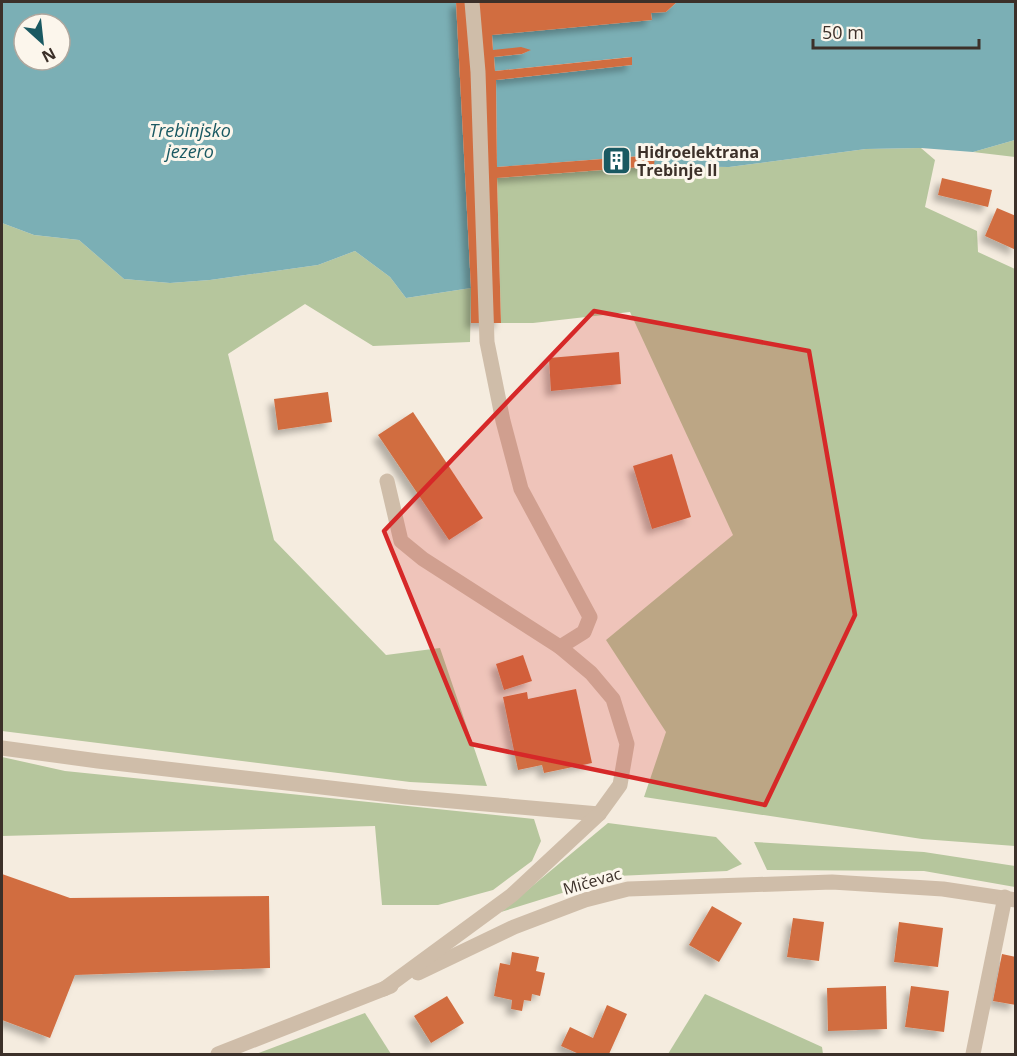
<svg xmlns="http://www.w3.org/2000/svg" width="1017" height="1056" viewBox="0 0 1017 1056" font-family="'Open Sans',sans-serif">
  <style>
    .green { fill: #b6c69d }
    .water { fill: #7bafb5; fill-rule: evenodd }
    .building { fill: #d16d41; filter: url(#shadow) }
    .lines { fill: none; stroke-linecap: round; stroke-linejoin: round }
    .minor { stroke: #cfbda9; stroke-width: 15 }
    .marked { fill: #d62828; fill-opacity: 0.2; stroke: #d62828; stroke-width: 4.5; stroke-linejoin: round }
    .labels { text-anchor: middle; stroke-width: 6; stroke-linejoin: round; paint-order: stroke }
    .poi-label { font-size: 16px; font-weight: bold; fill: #3c3029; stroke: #fcf6ec; text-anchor: start }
    .street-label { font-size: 16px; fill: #3c3029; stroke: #fcf6ec }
    .water-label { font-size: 18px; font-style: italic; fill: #1a5962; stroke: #fcf6ec }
  </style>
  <defs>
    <filter id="shadow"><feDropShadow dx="-5.5" dy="5.5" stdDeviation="3" flood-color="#0004"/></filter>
  </defs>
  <rect width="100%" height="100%" fill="#f5ecdf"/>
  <g class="green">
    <polygon points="1015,140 1015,157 973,152"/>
    <polygon points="921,148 935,160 925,207 977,231 978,252 1015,269 1015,846 922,839 644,797 666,732 606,640 733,535 630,312 533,323 501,323 497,178 654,166 729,167 866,149"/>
    <polygon points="2,223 34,235 79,240 124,279 170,283 210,280 318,265 355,251 390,277 406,298 471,288 470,342 373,346 305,304 228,354 274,540 386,655 440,648 487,786 410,782 2,731"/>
    <polygon points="2,757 65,771 534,819 541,841 532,861 493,890 438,905 382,905 375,826 2,836"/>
    <polygon points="608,823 716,837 742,864 727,871 617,876 501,912"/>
    <polygon points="754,842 924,852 1015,866 1015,887 924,871 767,870"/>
    <polygon points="705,994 822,1047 823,1054 668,1054"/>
    <polygon points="365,1013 391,1054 256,1054"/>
  </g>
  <g class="water">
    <path d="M2,2h454l15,286 -65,10 -16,-21 -35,-26 -37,14 -108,15 -40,3 -46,-4 -45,-39 -45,-5 -32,-12zM24,24h36v36h-36z"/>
    <polygon points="677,2 1015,2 1015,140 973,152 921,148 866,149 729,167 654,166 654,155 497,167 496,80 632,65 631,57 495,71 494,57 522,54 530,50 493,50 492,35 652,20 651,13 666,12"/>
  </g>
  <g class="building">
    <polygon points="456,2 677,2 666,12 651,13 652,20 492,35 493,50 521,47 531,50 522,54 494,57 495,71 632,57 632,65 496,80 497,167 655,155 654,166 497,178 501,323 471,323 471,288"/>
    <polygon points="942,178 992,190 988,207 938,195"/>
    <polygon points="997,208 1016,216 1016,250 985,236"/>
    <polygon points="619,352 621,384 551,391 549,358"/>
    <polygon points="328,392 332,422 278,430 274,399"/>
    <polygon points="413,412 483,518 449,540 378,435"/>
    <polygon points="672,454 691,517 652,529 633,466"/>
    <polygon points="523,655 532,681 504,690 496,664"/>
    <polygon points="576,689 592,763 544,773 542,765 518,770 503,697 527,692 528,699"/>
    <polygon points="2,874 70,898 269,896 270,968 75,975 50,1038 2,1020"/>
    <polygon points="712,906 742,923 719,962 689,945"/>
    <polygon points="793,918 824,922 819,961 787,957"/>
    <polygon points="899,922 943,928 938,967 894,962"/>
    <polygon points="512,952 539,957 536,971 545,973 540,996 532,994 531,1001 524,1000 522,1011 511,1009 512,1000 494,996 500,963 510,965"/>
    <polygon points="1002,954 1016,957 1016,1005 993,1001"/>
    <polygon points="886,986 887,1029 828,1031 827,988"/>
    <polygon points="911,986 949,991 944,1032 905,1027"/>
    <polygon points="447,996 464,1023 431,1043 414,1016"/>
    <polygon points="607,1005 627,1014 609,1054 579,1054 561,1046 570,1027 593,1038"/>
  </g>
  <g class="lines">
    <g class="minor">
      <polyline points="387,481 401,541 423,559 560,647"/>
      <polyline points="2,748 98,761 407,797 599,814"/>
      <polyline points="418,973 514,927 585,900 628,889 832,882 943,889 1016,900"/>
      <polyline points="384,989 512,895 599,814 620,785 627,744 613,699 591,673 560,647 584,632 590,617 521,489 503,421 487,342 478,72 472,2"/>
      <polyline points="218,1054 391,986"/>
      <polyline points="973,1054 1005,897"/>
    </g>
  </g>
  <path class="marked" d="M594,311l215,40 46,264 -90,190 -294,-61 -87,-213z"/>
  <defs>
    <symbol id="building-square" viewBox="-11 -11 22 22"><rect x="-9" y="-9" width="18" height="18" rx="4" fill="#1a5962" stroke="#fcf6ec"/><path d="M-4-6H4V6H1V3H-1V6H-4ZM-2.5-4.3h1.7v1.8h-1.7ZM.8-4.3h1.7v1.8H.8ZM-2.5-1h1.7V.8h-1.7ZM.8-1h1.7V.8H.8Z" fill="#fff"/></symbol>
  </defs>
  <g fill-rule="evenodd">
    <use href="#building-square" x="600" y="144" width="33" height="33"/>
  </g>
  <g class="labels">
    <g class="poi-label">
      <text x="637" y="158">Hidroelektrana<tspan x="637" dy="18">Trebinje II</tspan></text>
    </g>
    <g class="street-label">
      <text transform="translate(592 881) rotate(-16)" y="6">Mičevac</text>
    </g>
    <g class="water-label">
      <text x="190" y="137">Trebinjsko<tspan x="190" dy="21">jezero</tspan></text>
    </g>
  </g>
  <rect width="1017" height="1056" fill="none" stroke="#3c3029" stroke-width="6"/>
  <g transform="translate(42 42) rotate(153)"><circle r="28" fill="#fcf6ec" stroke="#afa79e" stroke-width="1.5"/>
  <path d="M0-4.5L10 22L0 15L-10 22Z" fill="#1a5962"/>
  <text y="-9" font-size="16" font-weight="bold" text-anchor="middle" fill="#3c3029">N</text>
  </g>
  <path d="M813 39v9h166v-9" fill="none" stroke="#3c3029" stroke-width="3"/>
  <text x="822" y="39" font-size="18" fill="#3c3029" stroke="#fcf6ec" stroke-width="4.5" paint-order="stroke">50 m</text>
</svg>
